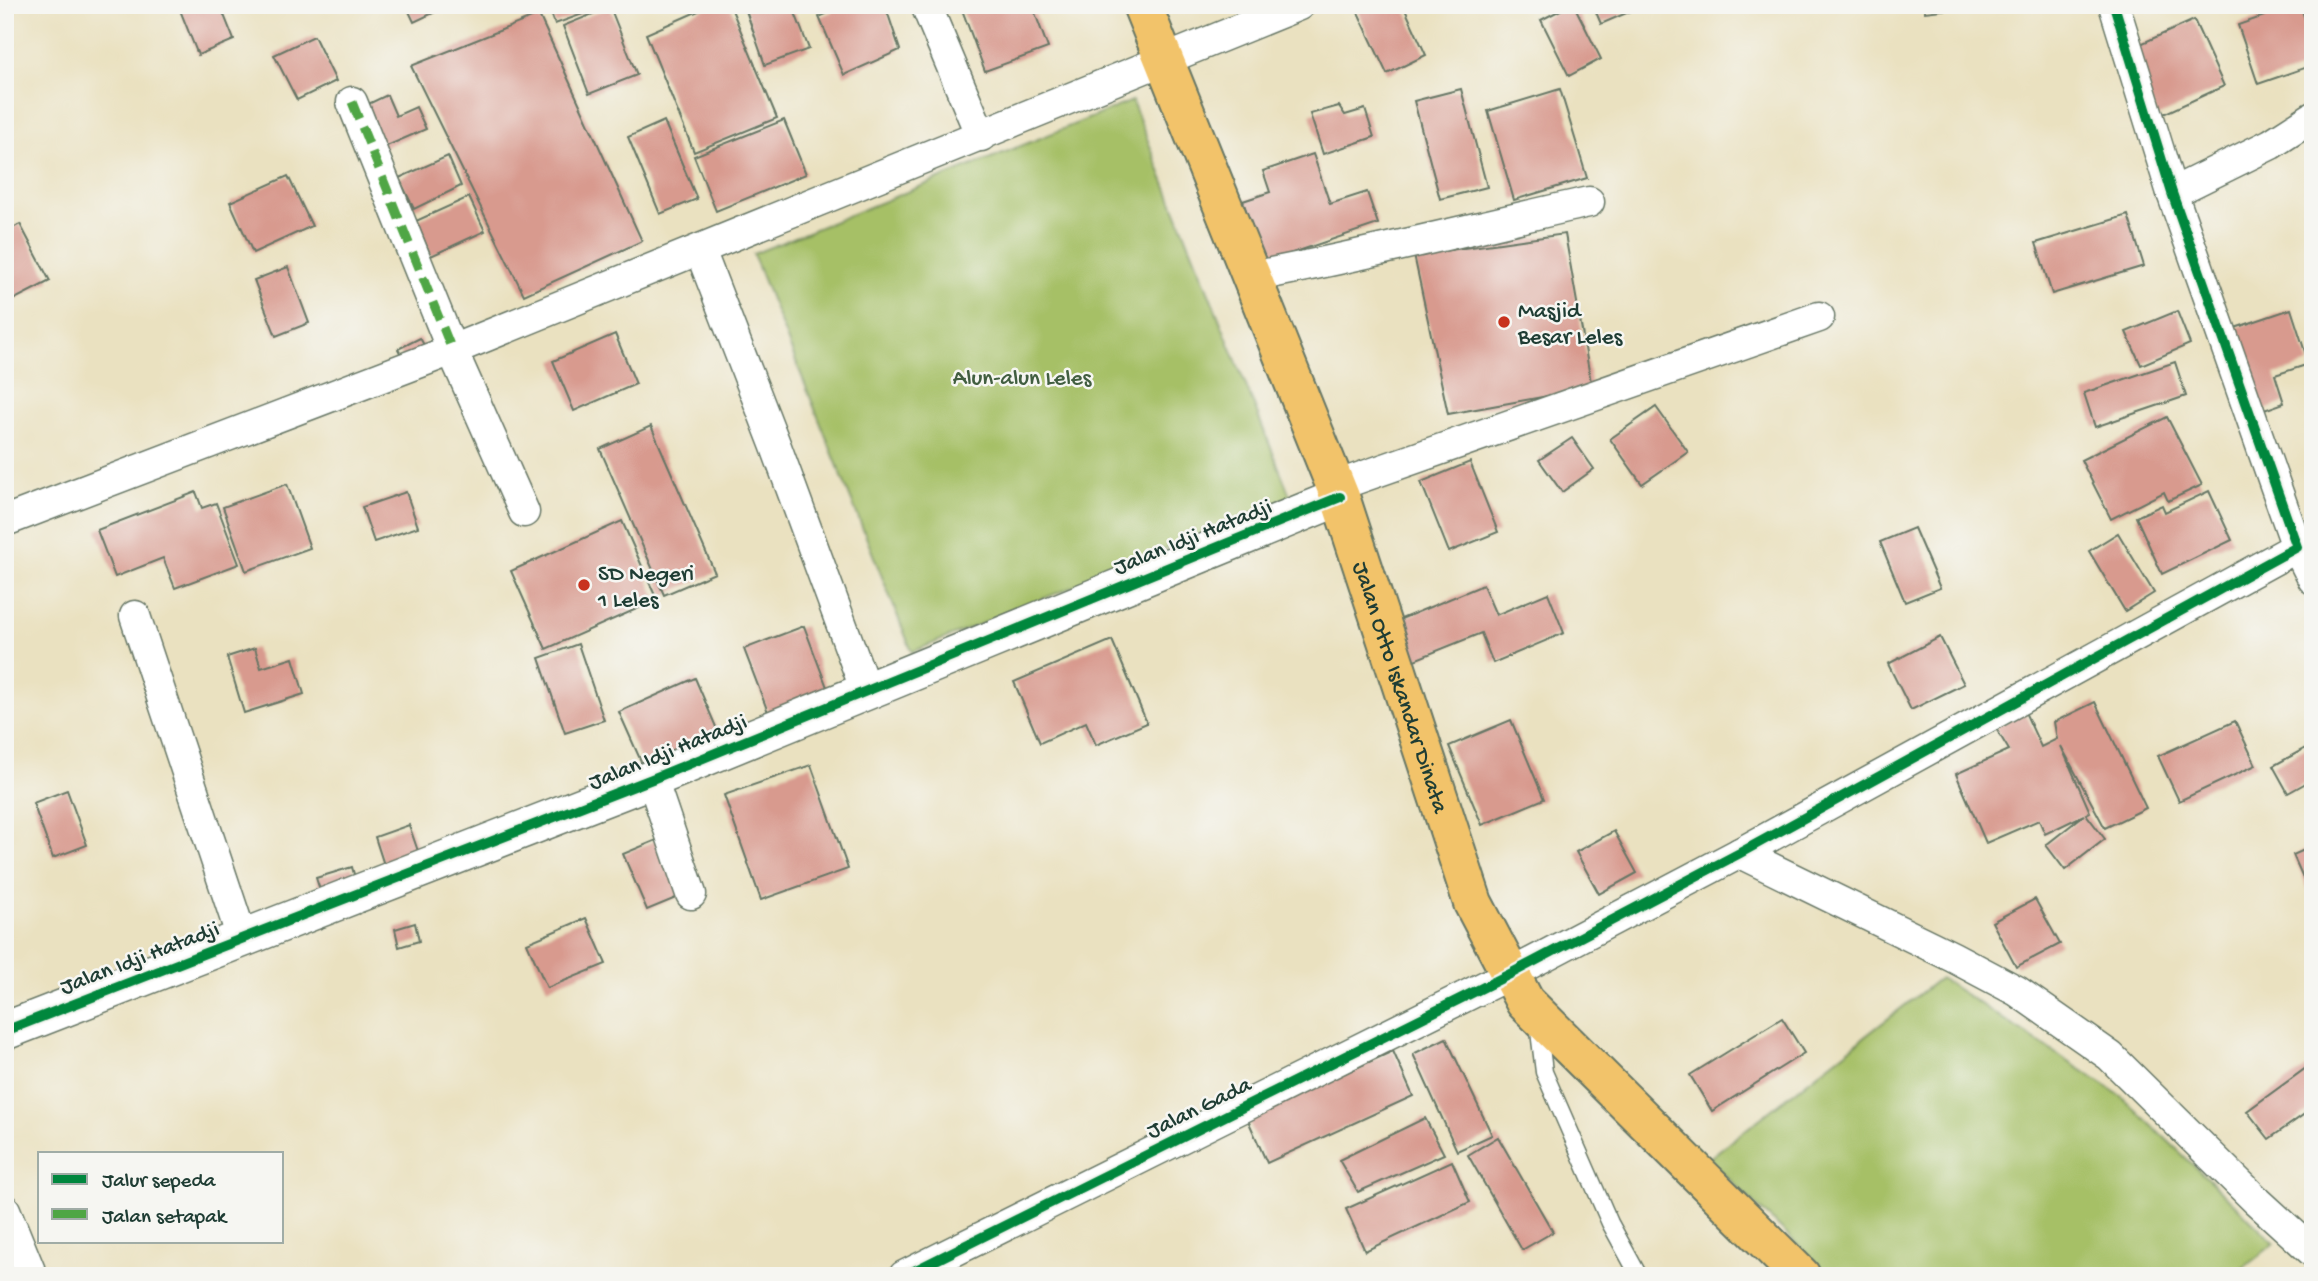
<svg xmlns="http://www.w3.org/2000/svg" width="2318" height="1281" viewBox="0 0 2318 1281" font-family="'Gochi Hand',sans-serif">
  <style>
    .green { fill: #a6c066; stroke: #627e4d; stroke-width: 2 }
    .building { fill: #d89a8e }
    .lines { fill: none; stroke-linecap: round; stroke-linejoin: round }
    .service-casing { stroke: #667665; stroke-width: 19 }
    .minor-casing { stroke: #667665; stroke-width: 33 }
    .tertiary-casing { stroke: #667665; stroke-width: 40 }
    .primary-casing { stroke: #667665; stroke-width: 42 }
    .service { stroke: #fff; stroke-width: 16 }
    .minor { stroke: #fff; stroke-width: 30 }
    .tertiary { stroke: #fff; stroke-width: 37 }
    .primary { stroke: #f2c36a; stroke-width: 38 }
    .quiet { stroke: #4fa644; stroke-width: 9; stroke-dasharray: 18 9; stroke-linecap: butt }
    .cycleway-casing { stroke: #f6f6f2; stroke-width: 15 }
    .cycleway { stroke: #00873e; stroke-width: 10 }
    .poi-dot { fill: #c8321e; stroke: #f6f6f2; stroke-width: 2.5 }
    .labels { text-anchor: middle; stroke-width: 5; stroke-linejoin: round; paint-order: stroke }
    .poi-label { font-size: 23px; fill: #1f3d34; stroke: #f6f6f2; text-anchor: start }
    .park-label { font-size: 23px; fill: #415e40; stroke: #f6f6f2 }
    .street-label { font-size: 23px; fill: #1f3d34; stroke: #f6f6f2 }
  </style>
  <rect width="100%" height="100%" fill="#f6f6f2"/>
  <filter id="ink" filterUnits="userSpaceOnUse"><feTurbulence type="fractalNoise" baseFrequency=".0143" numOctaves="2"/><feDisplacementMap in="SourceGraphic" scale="14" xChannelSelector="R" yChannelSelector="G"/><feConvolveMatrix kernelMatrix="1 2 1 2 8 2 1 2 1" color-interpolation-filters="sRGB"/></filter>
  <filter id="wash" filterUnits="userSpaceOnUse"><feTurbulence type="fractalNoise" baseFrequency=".00686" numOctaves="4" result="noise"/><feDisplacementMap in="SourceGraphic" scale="28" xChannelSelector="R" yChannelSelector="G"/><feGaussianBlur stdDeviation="1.57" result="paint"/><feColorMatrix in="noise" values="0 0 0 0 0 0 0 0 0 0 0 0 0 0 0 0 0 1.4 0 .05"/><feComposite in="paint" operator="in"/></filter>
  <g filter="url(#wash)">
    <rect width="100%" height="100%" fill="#eae1c0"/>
    <g class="green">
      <polygon points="1132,101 1291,498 912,652 753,254"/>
      <polygon points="1940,978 2121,1096 2275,1243 2233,1276 1830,1276 1708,1159"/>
    </g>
    <g id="blocks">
      <g class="building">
        <polygon points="178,5 220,5 234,40 198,55"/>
        <polygon points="406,5 450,5 414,22"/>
        <polygon points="548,5 605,5 605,6 555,24"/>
        <polygon points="712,5 730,5 777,118 694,152 646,34"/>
        <polygon points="744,5 792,5 809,49 765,65"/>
        <polygon points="830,5 885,5 900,50 844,75 819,17 833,11"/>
        <polygon points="966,5 1032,5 1048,48 985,71 961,7"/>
        <polygon points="1357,5 1403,5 1426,55 1387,74 1355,6"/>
        <polygon points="1570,5 1574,5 1601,59 1569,76 1541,20"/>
        <polygon points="1593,5 1645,5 1601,24"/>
        <polygon points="1924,5 1967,5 1967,7 1925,12"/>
        <polygon points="2296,5 2300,5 2313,42 2313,65 2258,84 2238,25"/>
        <polygon points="610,7 637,75 589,94 563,26"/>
        <polygon points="539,15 642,241 524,295 411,66"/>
        <polygon points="2194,20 2224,86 2157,117 2127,50"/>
        <polygon points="314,36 336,81 297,100 274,55"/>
        <polygon points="1461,89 1487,187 1440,199 1414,101"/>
        <polygon points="1560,89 1587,178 1514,200 1488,111"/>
        <polygon points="387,95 396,116 416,107 426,129 380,149 362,107"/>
        <polygon points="1339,106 1345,115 1365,109 1374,137 1323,154 1310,114"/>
        <polygon points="784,120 806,174 716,211 694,156"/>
        <polygon points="664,121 697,199 660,214 628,137"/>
        <polygon points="1313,154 1330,204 1367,192 1378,224 1263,263 1243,201 1270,192 1263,171"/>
        <polygon points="448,156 461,186 414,209 399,178"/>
        <polygon points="288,176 312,226 253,253 230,202"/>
        <polygon points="469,197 485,231 431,256 416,221"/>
        <polygon points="2128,215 2144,266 2052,294 2036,243"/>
        <polygon points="20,224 50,281 13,300 5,285 5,232"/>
        <polygon points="1565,234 1592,388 1448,414 1414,255"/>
        <polygon points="288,267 309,323 276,336 254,280"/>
        <polygon points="2291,309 2309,364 2275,375 2284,403 2256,413 2229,330"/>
        <polygon points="2177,311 2190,344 2141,365 2126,332"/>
        <polygon points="615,334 636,384 574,411 553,361"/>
        <polygon points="420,338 428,352 406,364 398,349"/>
        <polygon points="2175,362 2186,396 2095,427 2084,393"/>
        <polygon points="1656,407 1688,452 1642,484 1610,439"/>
        <polygon points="2167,417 2202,485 2168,501 2164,492 2111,519 2081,460"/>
        <polygon points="651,426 715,573 664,595 600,449"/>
        <polygon points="1572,438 1594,469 1562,492 1539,460"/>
        <polygon points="1470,462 1498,532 1449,552 1421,482"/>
        <polygon points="287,484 310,548 246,571 223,507"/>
        <polygon points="2209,491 2232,540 2162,574 2136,517 2162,505 2165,512"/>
        <polygon points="196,492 202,508 216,503 239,564 175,588 163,558 115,577 97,530"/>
        <polygon points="406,492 418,527 374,542 362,507"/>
        <polygon points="622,521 657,600 546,649 511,571"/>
        <polygon points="1914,528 1940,588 1905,602 1880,542"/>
        <polygon points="2118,533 2154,593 2125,611 2089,551"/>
        <polygon points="1483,585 1496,615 1548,593 1564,633 1493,663 1481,633 1412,661 1396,621"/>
        <polygon points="804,626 828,690 768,712 744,649"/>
        <polygon points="1940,637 1964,684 1911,710 1888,664"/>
        <polygon points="1112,640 1147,723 1096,745 1086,722 1040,743 1014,682"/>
        <polygon points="578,644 604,720 565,733 539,658"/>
        <polygon points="255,648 261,668 293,658 304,694 244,713 227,657"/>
        <polygon points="695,678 719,734 644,768 619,712"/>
        <polygon points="2095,702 2146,808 2105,828 2061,746 2090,812 2086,814 2105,839 2065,870 2046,845 2084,815 2045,834 2039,820 1986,843 1956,774 2009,750 1995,727 2025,712 2041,747 2057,739 2054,722"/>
        <polygon points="1511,720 1544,799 1482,825 1449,746"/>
        <polygon points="2235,721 2256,765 2179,801 2158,756"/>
        <polygon points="2313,744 2313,779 2288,793 2273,766"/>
        <polygon points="811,765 848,869 761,900 724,795"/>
        <polygon points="67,790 87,845 53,858 33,803"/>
        <polygon points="409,825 419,854 384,865 375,837"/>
        <polygon points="1614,831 1637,873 1599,894 1576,852"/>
        <polygon points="664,837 688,893 647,910 623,854"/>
        <polygon points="2313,846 2313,900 2293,855"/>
        <polygon points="352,867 358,889 323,899 316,878"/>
        <polygon points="2035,899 2060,944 2016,967 1992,922"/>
        <polygon points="586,918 606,964 547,988 527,943"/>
        <polygon points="415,923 419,941 399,947 395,929"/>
        <polygon points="1782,1018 1804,1053 1712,1111 1690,1075"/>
        <polygon points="1446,1038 1492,1135 1457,1151 1413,1054"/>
        <polygon points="1393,1051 1413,1096 1267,1163 1247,1118"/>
        <polygon points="2306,1068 2313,1077 2313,1108 2269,1139 2247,1111"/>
        <polygon points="1425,1118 1444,1154 1358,1192 1339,1160"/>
        <polygon points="1498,1137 1553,1232 1522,1250 1468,1155"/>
        <polygon points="1452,1161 1470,1202 1365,1251 1346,1209"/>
      </g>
    </g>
  </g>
  <g filter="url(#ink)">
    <use href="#blocks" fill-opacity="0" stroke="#667665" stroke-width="2"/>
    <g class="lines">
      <defs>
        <polyline id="service" points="1538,1023 1544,1072 1610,1223 1639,1276"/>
        <g id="minor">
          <polyline points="926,5 981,136"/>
          <polyline points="352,102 452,350 524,512"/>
          <polyline points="2172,193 2271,144 2313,117"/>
          <polyline points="700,250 775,444 866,691"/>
          <path d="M1250,277c114,-21 226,-50 339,-75"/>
          <polyline points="1336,486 1819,317"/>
          <polyline points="5,521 452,350 1299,5"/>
          <polyline points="2297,547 2313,579"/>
          <polyline points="135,616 242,938"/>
          <polyline points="652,779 691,894"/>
          <polyline points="1740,853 1953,957 2017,991 2110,1056 2256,1200 2313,1252"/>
          <polyline points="5,1210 32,1276"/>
          <polyline points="904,1276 1510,974 1740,853 2297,547 2172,193 2114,5"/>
        </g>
        <polyline id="tertiary" points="5,1031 652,779 1340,497"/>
        <g id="primary">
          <path id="s1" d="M1142,5l198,492 133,406 52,99 276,274"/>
        </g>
      </defs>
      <use href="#service" class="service-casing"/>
      <use href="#minor" class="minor-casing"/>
      <use href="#tertiary" class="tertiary-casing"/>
      <use href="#primary" class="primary-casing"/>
      <use href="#service" class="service"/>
      <use href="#minor" class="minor"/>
      <use href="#tertiary" class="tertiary"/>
      <use href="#primary" class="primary"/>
      <polyline class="quiet" points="352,102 452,350"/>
      <defs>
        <g id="cycleway">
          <polyline points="5,1031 652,779 1340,497"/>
          <polyline points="904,1276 1510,974 1740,853 2297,547 2172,193 2114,5"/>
        </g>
      </defs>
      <use href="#cycleway" class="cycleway-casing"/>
      <use href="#cycleway" class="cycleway"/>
    </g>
  </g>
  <g class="poi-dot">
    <circle cx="1504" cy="322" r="7"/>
    <circle cx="584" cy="585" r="7"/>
  </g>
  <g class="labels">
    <g class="poi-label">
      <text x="1518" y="317">Masjid<tspan x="1518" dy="26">Besar Leles</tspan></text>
      <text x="598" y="580">SD Negeri<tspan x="598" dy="26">1 Leles</tspan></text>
    </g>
    <g class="park-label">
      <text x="1022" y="384">Alun-alun Leles</text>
    </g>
    <g class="street-label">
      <text transform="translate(1192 535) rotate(-22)" y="8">Jalan Idji Hatadji</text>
      <text dy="8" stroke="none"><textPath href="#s1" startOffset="730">Jalan Otto Iskandar Dinata</textPath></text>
      <text transform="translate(667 750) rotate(-22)" y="8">Jalan Idji Hatadji</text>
      <text transform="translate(139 956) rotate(-21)" y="8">Jalan Idji Hatadji</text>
      <text transform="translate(1198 1106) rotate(-26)" y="8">Jalan Gada</text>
    </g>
  </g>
  <rect width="2318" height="1281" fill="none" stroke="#f6f6f2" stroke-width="28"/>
  <rect x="38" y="1152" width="245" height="91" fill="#f6f6f2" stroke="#a0aca6" stroke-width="2"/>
  <rect x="52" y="1174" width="35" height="10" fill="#00873e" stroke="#a0aca6" stroke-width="2"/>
  <text x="102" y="1186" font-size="21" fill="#1f3d34">Jalur sepeda</text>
  <rect x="52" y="1209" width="35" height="10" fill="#4fa644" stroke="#a0aca6" stroke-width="2"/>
  <text x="102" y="1222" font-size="21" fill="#1f3d34">Jalan setapak</text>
</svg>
